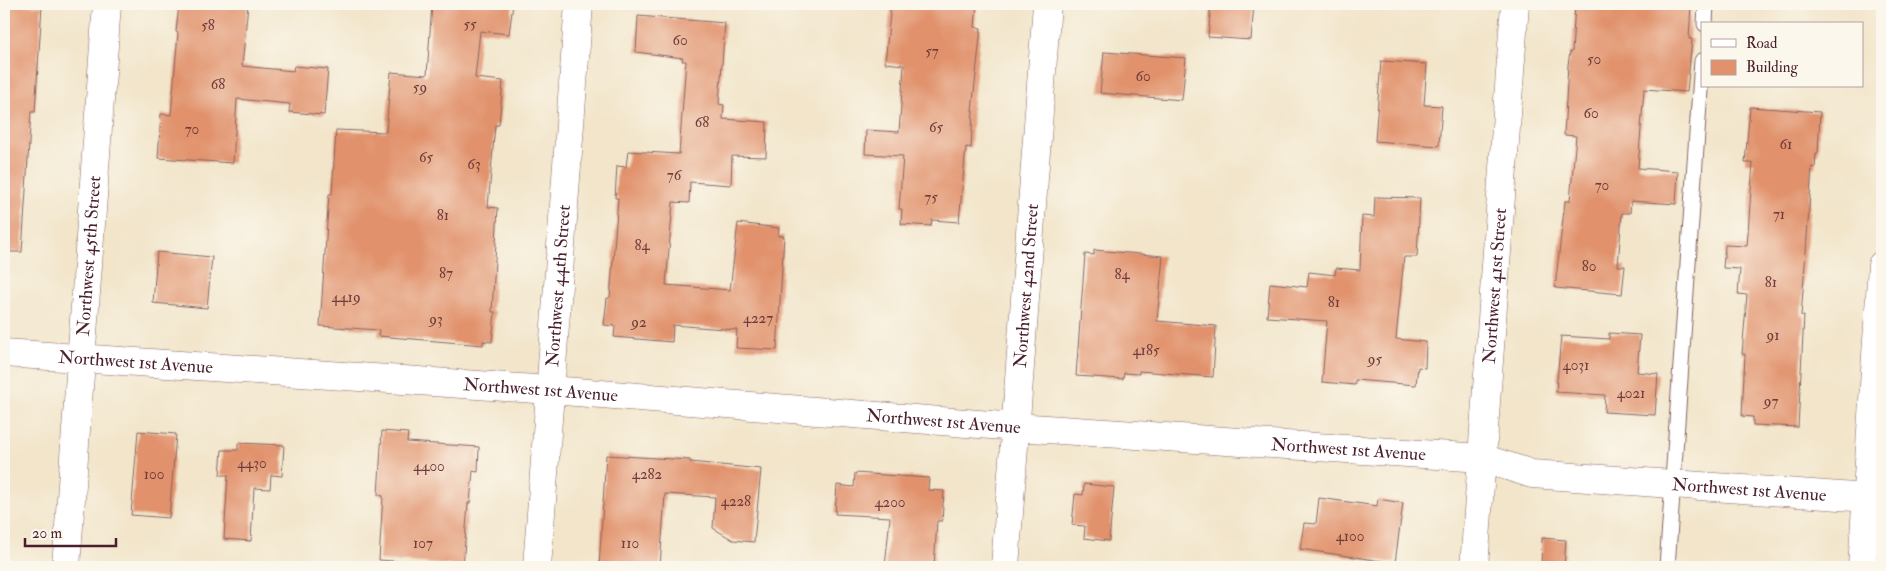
<svg xmlns="http://www.w3.org/2000/svg" width="1886" height="571" viewBox="0 0 1886 571" font-family="'IM FELL Double Pica',serif">
  <style>
    .building { fill: #e1926c }
    .lines { fill: none; stroke-linecap: round; stroke-linejoin: round }
    .service-casing { stroke: #856463; stroke-width: 17 }
    .minor-casing { stroke: #856463; stroke-width: 29 }
    .service { stroke: #fff; stroke-width: 15 }
    .minor { stroke: #fff; stroke-width: 28 }
    .labels { text-anchor: middle; stroke-width: 5; stroke-linejoin: round; paint-order: stroke }
    .number-label { font-size: 15px; fill: #703c3b }
    .street-label { font-size: 18px; fill: #4a1f2b; stroke: #fbf7ec }
  </style>
  <rect width="100%" height="100%" fill="#fbf7ec"/>
  <filter id="ink" filterUnits="userSpaceOnUse"><feTurbulence type="fractalNoise" baseFrequency=".02" numOctaves="2"/><feDisplacementMap in="SourceGraphic" scale="10" xChannelSelector="R" yChannelSelector="G"/><feConvolveMatrix kernelMatrix="1 2 1 2 8 2 1 2 1" color-interpolation-filters="sRGB"/></filter>
  <filter id="wash" filterUnits="userSpaceOnUse"><feTurbulence type="fractalNoise" baseFrequency=".0096" numOctaves="4" result="noise"/><feDisplacementMap in="SourceGraphic" scale="20" xChannelSelector="R" yChannelSelector="G"/><feGaussianBlur stdDeviation="1.12" result="paint"/><feColorMatrix in="noise" values="0 0 0 0 0 0 0 0 0 0 0 0 0 0 0 0 0 1.4 0 .05"/><feComposite in="paint" operator="in"/></filter>
  <g filter="url(#wash)">
    <rect width="100%" height="100%" fill="#f2e5ca"/>
    <g id="blocks">
      <g class="building">
        <polygon points="4,4 42,6 35,112 31,112 22,252 4,252"/>
        <polygon points="179,4 248,4 242,66 293,71 294,66 328,69 324,115 289,112 290,104 237,99 233,163 158,158 161,114 171,115 178,33 176,32"/>
        <polygon points="432,4 513,4 509,34 480,31 475,78 503,81 499,125 495,125 488,207 498,208 492,312 495,312 492,342 483,341 483,345 378,336 379,330 320,326 329,194 332,194 336,130 386,132 391,72 427,75"/>
        <polygon points="891,4 977,4 975,27 981,28 972,111 973,111 971,148 966,147 959,222 932,220 931,226 901,224 902,209 899,209 903,156 865,154 866,130 899,132 904,65 885,63"/>
        <polygon points="1211,4 1254,4 1251,40 1208,37"/>
        <polygon points="1575,4 1691,4 1689,39 1692,39 1687,92 1644,89 1638,168 1678,171 1676,204 1631,201 1630,213 1622,213 1618,266 1625,266 1622,294 1555,288 1565,201 1570,201 1576,136 1564,135 1568,65 1570,52 1572,52"/>
        <polygon points="638,16 725,23 719,104 724,105 723,119 767,122 766,157 732,156 731,185 690,182 689,203 673,202 666,285 730,290 738,223 779,228 778,236 784,236 777,350 736,348 737,330 673,325 672,342 614,337 615,326 604,325 607,298 610,298 618,198 615,198 617,166 626,167 628,151 679,154 686,61 682,61 683,58 636,52"/>
        <polygon points="1104,52 1186,58 1182,100 1100,93"/>
        <polygon points="1381,61 1427,64 1424,105 1442,106 1439,146 1375,141"/>
        <polygon points="1750,107 1820,112 1818,154 1816,154 1815,168 1812,167 1806,251 1801,316 1804,316 1798,427 1753,425 1753,417 1742,416 1745,354 1742,354 1747,295 1738,294 1740,269 1723,268 1725,245 1747,246 1753,163 1745,163"/>
        <polygon points="1375,197 1420,198 1417,257 1404,257 1396,339 1426,342 1425,368 1418,367 1416,385 1355,380 1355,385 1322,382 1327,321 1267,317 1270,283 1307,287 1309,272 1335,275 1336,268 1360,270 1362,216 1374,217"/>
        <polygon points="1094,250 1163,256 1157,321 1216,326 1213,377 1139,371 1139,374 1124,373 1123,379 1076,376 1085,254 1094,255"/>
        <polygon points="157,252 212,257 207,308 153,303"/>
        <polygon points="1609,333 1640,335 1637,372 1658,374 1655,415 1604,412 1605,395 1556,392 1561,336 1609,339"/>
        <polygon points="138,431 176,434 169,518 131,515"/>
        <polygon points="382,431 408,433 407,442 479,447 478,472 473,471 470,503 468,503 463,566 379,560 383,496 378,495"/>
        <polygon points="238,443 284,445 282,476 271,475 270,489 254,488 251,541 224,539 228,475 220,475 222,450 238,450"/>
        <polygon points="606,455 690,460 690,462 761,469 754,542 733,540 713,528 715,497 665,494 660,567 599,567"/>
        <polygon points="855,473 929,478 928,490 944,491 942,521 937,521 934,567 885,567 890,517 835,514 837,485 854,487"/>
        <polygon points="1084,484 1114,487 1109,541 1084,538 1085,526 1072,525 1075,494 1083,495"/>
        <polygon points="1319,498 1377,506 1378,499 1403,503 1395,563 1300,549 1304,523 1316,524"/>
        <polygon points="1542,538 1566,540 1564,567 1541,567"/>
      </g>
    </g>
  </g>
  <g filter="url(#ink)">
    <use href="#blocks" fill-opacity="0" stroke="#856463" stroke-width="1"/>
    <g class="lines">
      <defs>
        <g id="service">
          <polyline points="1705,24 1706,4"/>
          <polyline points="1667,567 1702,61"/>
        </g>
        <g id="minor">
          <path id="s1" d="M4,353l547,37 465,37 466,31 50,16 350,25"/>
          <path id="s2" d="M66,567l41,-563"/>
          <path id="s3" d="M537,567l42,-563"/>
          <path id="s4" d="M1005,567l42,-563"/>
          <path id="s5" d="M1474,567l41,-563"/>
          <polyline points="1862,567 1882,265"/>
        </g>
      </defs>
      <use href="#service" class="service-casing"/>
      <use href="#minor" class="minor-casing"/>
      <use href="#service" class="service"/>
      <use href="#minor" class="minor"/>
    </g>
  </g>
  <g class="labels">
    <g class="number-label">
      <text x="470" y="29">55</text>
      <text x="208" y="30">58</text>
      <text x="680" y="45">60</text>
      <text x="932" y="56">57</text>
      <text x="1594" y="64">50</text>
      <text x="1143" y="81">60</text>
      <text x="218" y="89">68</text>
      <text x="420" y="92">59</text>
      <text x="1591" y="118">60</text>
      <text x="702" y="127">68</text>
      <text x="936" y="132">65</text>
      <text x="192" y="134">70</text>
      <text x="1786" y="149">61</text>
      <text x="426" y="162">65</text>
      <text x="474" y="169">63</text>
      <text x="674" y="180">76</text>
      <text x="1602" y="190">70</text>
      <text x="931" y="202">75</text>
      <text x="1779" y="219">71</text>
      <text x="443" y="220">81</text>
      <text x="642" y="250">84</text>
      <text x="1589" y="271">80</text>
      <text x="446" y="278">87</text>
      <text x="1122" y="279">84</text>
      <text x="1771" y="287">81</text>
      <text x="346" y="302">4419</text>
      <text x="1334" y="307">81</text>
      <text x="758" y="323">4227</text>
      <text x="436" y="324">93</text>
      <text x="639" y="327">92</text>
      <text x="1773" y="340">91</text>
      <text x="1146" y="355">4185</text>
      <text x="1375" y="364">95</text>
      <text x="1576" y="370">4031</text>
      <text x="1631" y="398">4021</text>
      <text x="1771" y="406">97</text>
      <text x="252" y="468">4430</text>
      <text x="429" y="471">4400</text>
      <text x="154" y="479">100</text>
      <text x="647" y="479">4282</text>
      <text x="736" y="506">4228</text>
      <text x="890" y="507">4200</text>
      <text x="1350" y="541">4100</text>
      <text x="423" y="548">107</text>
      <text x="630" y="548">110</text>
    </g>
    <g class="street-label">
      <text dy="6" stroke="none"><textPath href="#s2" startOffset="312">Northwest 45th Street</textPath></text>
      <text dy="6" stroke="none"><textPath href="#s3" startOffset="282">Northwest 44th Street</textPath></text>
      <text dy="6" stroke="none"><textPath href="#s4" startOffset="282">Northwest 42nd Street</textPath></text>
      <text dy="6" stroke="none"><textPath href="#s5" startOffset="282">Northwest 41st Street</textPath></text>
      <text dy="6" stroke="none"><textPath href="#s1" startOffset="132">Northwest 1st Avenue</textPath></text>
      <text dy="6" stroke="none"><textPath href="#s1" startOffset="538">Northwest 1st Avenue</textPath></text>
      <text dy="6" stroke="none"><textPath href="#s1" startOffset="942">Northwest 1st Avenue</textPath></text>
      <text dy="6" stroke="none"><textPath href="#s1" startOffset="1348">Northwest 1st Avenue</textPath></text>
      <text dy="6" stroke="none"><textPath href="#s1" startOffset="1752">Northwest 1st Avenue</textPath></text>
    </g>
  </g>
  <rect width="1886" height="571" fill="none" stroke="#fbf7ec" stroke-width="20"/>
  <rect x="1701" y="22" width="162" height="65" fill="#fbf7ec" stroke="#b4a19f"/>
  <rect x="1711" y="39" width="25" height="8" fill="#ffffff" stroke="#b4a19f"/>
  <text x="1746" y="48" font-size="15" fill="#4a1f2b">Road</text>
  <rect x="1711" y="60" width="25" height="15" fill="#e1926c" stroke="#b4a19f"/>
  <text x="1746" y="72" font-size="15" fill="#4a1f2b">Building</text>
  <path d="M25 538v8h91v-8" fill="none" stroke="#4a1f2b" stroke-width="2.5"/>
  <text x="32" y="538" font-size="15" fill="#4a1f2b" stroke="#fbf7ec" stroke-width="4" paint-order="stroke">20 m</text>
</svg>
